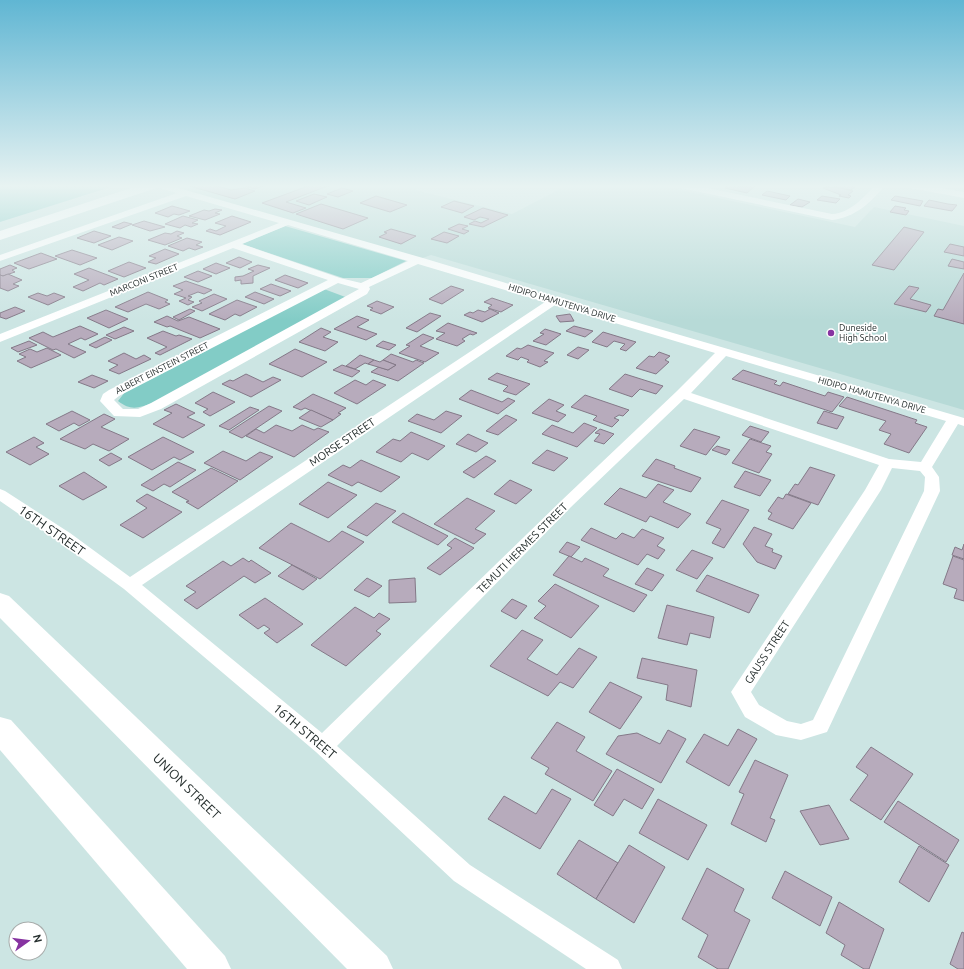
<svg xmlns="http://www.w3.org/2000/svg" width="964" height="969" viewBox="0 0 964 969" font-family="Ubuntu,sans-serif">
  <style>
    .built { fill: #b7dad7 }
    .green { fill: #82ccc6 }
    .building { fill: #b7abbc; stroke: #847988 }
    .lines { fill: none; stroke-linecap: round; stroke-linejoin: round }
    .street { fill: #fff; fill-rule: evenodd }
    .secondary { fill: #fff; fill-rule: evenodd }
    .poi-dot { fill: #8733a1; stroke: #fff; stroke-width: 1.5 }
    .labels { text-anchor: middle; stroke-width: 3.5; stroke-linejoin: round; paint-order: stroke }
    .far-street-label { font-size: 9px; fill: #262f2e; stroke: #fff }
    .far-poi-label { font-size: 9px; fill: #262f2e; stroke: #fff; text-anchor: start }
    .street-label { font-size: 11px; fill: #262f2e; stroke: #fff }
    .near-street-label { font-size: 13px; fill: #262f2e; stroke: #fff }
  </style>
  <rect width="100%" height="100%" fill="#cce5e3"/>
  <polygon class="built" points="162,185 425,185 415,190 512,214 568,185 657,185 855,227 874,207 964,226 964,410 431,255 414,261"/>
  <g class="green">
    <polygon points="0,185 117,185 0,222"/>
    <polygon points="285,226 406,261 372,278 343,278 242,244"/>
    <path d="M324,289l24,9 -195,105c-15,5 -22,8 -35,-2l7,-9z"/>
  </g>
  <g class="building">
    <polygon points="186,185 214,185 231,190 245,188 255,191 235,199"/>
    <polygon points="241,185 265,185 255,189"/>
    <polygon points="311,185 330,185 286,202 306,208 293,213 262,203"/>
    <polygon points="728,185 745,186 750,185 755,186 747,193 725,188"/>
    <polygon points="829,185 857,185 851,190"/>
    <polygon points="826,187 840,188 853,191 848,195 851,196 849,198 839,196 841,195 823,188"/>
    <polygon points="342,188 353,191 338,197 327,194"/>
    <polygon points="767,191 790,196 786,200 762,195"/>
    <polygon points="314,194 327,197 309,205 296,201"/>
    <polygon points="376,196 407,205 390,212 360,203"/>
    <polygon points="822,196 840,199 836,203 817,200"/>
    <polygon points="895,196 923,201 920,206 891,200"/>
    <polygon points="798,199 810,202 802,207 790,205"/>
    <polygon points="929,200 948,204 957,205 952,211 924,206"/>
    <polygon points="454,201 474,206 462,213 441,207"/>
    <polygon points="321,204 368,218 343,229 296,214"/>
    <polygon points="172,206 190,211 179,215 174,214 168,217 155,213"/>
    <polygon points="895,206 906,208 904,210 909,211 906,215 890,212"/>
    <polygon points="483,208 508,215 483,227 469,224 475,221 481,223 489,219 480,217 474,220 464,217"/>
    <polygon points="215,209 222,210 215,213 220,214 205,220 189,216 204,210 209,211"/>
    <polygon points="183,216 198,220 192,223 198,224 191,227 185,225 180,228 165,224"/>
    <polygon points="232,216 251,222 220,235 206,231 210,229 216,231 226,226 215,223"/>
    <polygon points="144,221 165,227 150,231 132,225"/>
    <polygon points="124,222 132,224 120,229 112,227"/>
    <polygon points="459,224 468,226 462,229 469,231 464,234 448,229"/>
    <polygon points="904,227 924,232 894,270 872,265"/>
    <polygon points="391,229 416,236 401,244 379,237 387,233 384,232"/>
    <polygon points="94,231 111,236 94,243 77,238"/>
    <polygon points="177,231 184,233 177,236 182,238 165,245 148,240 165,233 171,234"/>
    <polygon points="444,232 459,236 447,243 431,239"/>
    <polygon points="119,237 133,241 112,250 98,245"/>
    <polygon points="187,238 202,242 196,245 203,247 195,250 189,248 183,251 168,246"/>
    <polygon points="950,244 964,247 964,256 944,252"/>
    <polygon points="165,249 179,254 156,264 148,262 156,258 149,256"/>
    <polygon points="72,250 97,258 80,265 55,256"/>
    <polygon points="41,253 57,259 29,269 14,263"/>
    <polygon points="239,257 252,262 240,268 226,263"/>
    <polygon points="952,259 964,262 964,269 948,266"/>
    <polygon points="129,262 146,268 124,277 108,271"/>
    <polygon points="216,263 230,268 216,274 203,269"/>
    <polygon points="10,265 17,268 12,270 15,272 3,276 0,275 0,269"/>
    <polygon points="258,265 270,268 253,276 253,283 241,284 241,280 235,281 235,277 243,276 254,271 248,269"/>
    <polygon points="89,268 118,279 104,285 100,283 83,291 73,287 89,280 74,274"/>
    <polygon points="198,271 212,276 198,282 184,277"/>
    <polygon points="964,273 964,324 934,316 938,309 943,310"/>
    <polygon points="8,274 22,280 13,284 19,286 8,291 0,288 0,275 3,276"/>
    <polygon points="285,275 308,283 298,288 275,280"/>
    <polygon points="186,281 212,290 204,294 198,292 188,296 192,297 188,300 194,302 188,305 179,301 186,298 174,294 183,290 173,286"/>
    <polygon points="271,284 291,291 280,296 260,289"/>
    <polygon points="451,286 464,290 442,304 429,299"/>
    <polygon points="909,286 919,288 910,299 931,305 926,312 894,304"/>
    <polygon points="148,292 168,300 165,302 170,304 159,309 146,304 128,312 115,307"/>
    <polygon points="255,292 274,299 264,304 245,297"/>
    <polygon points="38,293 47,296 54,293 65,297 48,305 28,297"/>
    <polygon points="214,294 227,299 202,311 192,307 202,303 199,301"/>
    <polygon points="492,298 513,305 501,312 488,308 492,305 484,302"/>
    <polygon points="237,300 257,307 240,316 235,314 225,320 209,314"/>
    <polygon points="377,301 394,307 381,314 370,310 373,308 367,306"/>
    <polygon points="15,307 25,311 6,319 0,317 0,313"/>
    <polygon points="190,309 195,311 179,320 173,317"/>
    <polygon points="490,309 499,313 482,322 464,315 470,312 473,313 478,310 485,312"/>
    <polygon points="106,310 128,319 109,328 87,318"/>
    <polygon points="430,313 441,316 417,332 406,328"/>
    <polygon points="570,314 574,321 560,322 556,316"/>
    <polygon points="167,316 178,321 189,317 220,329 200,338 170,326 167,327 154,322"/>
    <polygon points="357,316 369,320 357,327 377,334 366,340 334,329"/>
    <polygon points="448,323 477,333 473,335 470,334 462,339 465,341 457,346 436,339 445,333 436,331"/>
    <polygon points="80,326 98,334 85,340 81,338 68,344 86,352 74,358 56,349 53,350 29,338 43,332 53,337"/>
    <polygon points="574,326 593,331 585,337 566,331"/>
    <polygon points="124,327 134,331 115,339 106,335"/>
    <polygon points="321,328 331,332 323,337 338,342 325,351 299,342"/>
    <polygon points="545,329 561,334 546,345 533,341 544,334 540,333"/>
    <polygon points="163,331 176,336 179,335 192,339 160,355 155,353 167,347 147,338"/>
    <polygon points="603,332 636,342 626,351 620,349 625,344 614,341 607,347 592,342"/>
    <polygon points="423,334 434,338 420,346 439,353 425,362 399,353 410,346 406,345"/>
    <polygon points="105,337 112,340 96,348 89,345"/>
    <polygon points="29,341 37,345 18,352 11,348"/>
    <polygon points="383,341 396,345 389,350 376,346"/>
    <polygon points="528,345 554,353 544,361 548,362 540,367 527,362 529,360 521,357 518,360 506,356 517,348 521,349"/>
    <polygon points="578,347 589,350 578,359 567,355"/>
    <polygon points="47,348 61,355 31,368 17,361 26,357 19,354 30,349 37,352"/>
    <polygon points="295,349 327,362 302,377 269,364"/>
    <polygon points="659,352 670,356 665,360 669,362 656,374 636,368 649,356 654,357"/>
    <polygon points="124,353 136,359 144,355 151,359 119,374 109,370 118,365 108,361"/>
    <polygon points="391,354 413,362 416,360 424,363 398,381 371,372 379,367 388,370 396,365 383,360"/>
    <polygon points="360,355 374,360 368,364 365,363 355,369 346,366"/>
    <polygon points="374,360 380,362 383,360 396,365 388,370 368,364"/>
    <polygon points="342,365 360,371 352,377 333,370"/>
    <polygon points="743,370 777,381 774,384 780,386 783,382 825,396 828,392 844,397 832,412 732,379"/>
    <polygon points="497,373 530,384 516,395 503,391 508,386 488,379"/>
    <polygon points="246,374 263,382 273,377 281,380 251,397 222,384 230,380 233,381"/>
    <polygon points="625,374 663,386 656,394 640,389 632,397 609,389"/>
    <polygon points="92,375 108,381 94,388 78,382"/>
    <polygon points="355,380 366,385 373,380 386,385 357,404 334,393"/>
    <polygon points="471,390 502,402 508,398 515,401 498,414 459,399"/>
    <polygon points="213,392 235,402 210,416 203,412 208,409 195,403"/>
    <polygon points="313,394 346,408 338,413 341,414 333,420 305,408 301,410 293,407"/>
    <polygon points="585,395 629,410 623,416 619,415 614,418 619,420 612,427 593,420 597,416 571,407"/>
    <polygon points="847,397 917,420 915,423 927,427 909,453 884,444 891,434 879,430 886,421 839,406"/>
    <polygon points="549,399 564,405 556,411 566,415 558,422 532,413"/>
    <polygon points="176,404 195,413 187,417 205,425 183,438 153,424 172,413 164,410"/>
    <polygon points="269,406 282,411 242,438 229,432"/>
    <polygon points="250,407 259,410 229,430 219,426"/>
    <polygon points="311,410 333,420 321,427 299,418"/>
    <polygon points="72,411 90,420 79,426 74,423 59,431 46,424"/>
    <polygon points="446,411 462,416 441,433 408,421 417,414 434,420"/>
    <polygon points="824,411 844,417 837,429 817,423"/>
    <polygon points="104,414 115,419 101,427 129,439 109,451 93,444 85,449 60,439"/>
    <polygon points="506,415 517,420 498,435 486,431"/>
    <polygon points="584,423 597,428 577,447 542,434 552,425 573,433"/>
    <polygon points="276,425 292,431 302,425 314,430 318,428 329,432 294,457 246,436 256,429 264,433"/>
    <polygon points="750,426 769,432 761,442 742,435"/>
    <polygon points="600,429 614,434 604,444 594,441 600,434 595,433"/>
    <polygon points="694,429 720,437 706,455 680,446"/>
    <polygon points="411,432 445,446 428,460 412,453 401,462 376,452 393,439 400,441"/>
    <polygon points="468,434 488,443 476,452 456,444"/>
    <polygon points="34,437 44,443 36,447 49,454 30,465 6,452"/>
    <polygon points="163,437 194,452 180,460 174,457 152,470 128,457"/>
    <polygon points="750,439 771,446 766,452 772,454 759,473 732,463"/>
    <polygon points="717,446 730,450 726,455 712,450"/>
    <polygon points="547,450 568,458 554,471 532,463"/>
    <polygon points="223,451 246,461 260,452 273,457 240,480 204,463"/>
    <polygon points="111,453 122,459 109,466 99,460"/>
    <polygon points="486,456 496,461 474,478 463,472"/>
    <polygon points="656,459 675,466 674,468 701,478 691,492 642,476"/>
    <polygon points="361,460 400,477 381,492 358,482 352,486 328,475 343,465 350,468"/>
    <polygon points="178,462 196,470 170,487 164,484 153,491 141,485"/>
    <polygon points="810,467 835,475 818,505 788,494 795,484 798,485"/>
    <polygon points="211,468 238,481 198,509 186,502 189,501 172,492"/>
    <polygon points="745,471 771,480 760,496 734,487"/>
    <polygon points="84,472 107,487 83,500 59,486"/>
    <polygon points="510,480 532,490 516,504 494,494"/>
    <polygon points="328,482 357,495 328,518 299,504"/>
    <polygon points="658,484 674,490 663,502 691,514 678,528 650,516 646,522 604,504 620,488 646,498"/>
    <polygon points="147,494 182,512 143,538 120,525 147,508 136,501"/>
    <polygon points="786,494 811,503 793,529 768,519 772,513 768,511 778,497 783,499"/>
    <polygon points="467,498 495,511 475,529 486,534 474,544 434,524"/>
    <polygon points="722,500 749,510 724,548 712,543 721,529 706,523"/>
    <polygon points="376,503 396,511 367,536 347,527"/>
    <polygon points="403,513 448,536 438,545 392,522"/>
    <polygon points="291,523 329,542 342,531 364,542 320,579 259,548"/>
    <polygon points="754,527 772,534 765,546 773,549 772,552 782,556 775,569 757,562 743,544"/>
    <polygon points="591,528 616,539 622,533 634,538 642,529 664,538 657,546 665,550 658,559 647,554 638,565 581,540"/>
    <polygon points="455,538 474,548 440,575 427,568 452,548 447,545"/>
    <polygon points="567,542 580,547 571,557 559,552"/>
    <polygon points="964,544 964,559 952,555 955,547 962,550"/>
    <polygon points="692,550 713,558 697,579 676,570"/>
    <polygon points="569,556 582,562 585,558 609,569 603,576 647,595 634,612 553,575"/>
    <polygon points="953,556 964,560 964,601 954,598 957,589 943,584"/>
    <polygon points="243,558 249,562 251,560 271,573 255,583 244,576 197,609 184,600 196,592 186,586 223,561 231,566"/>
    <polygon points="292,565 317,579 303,590 278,576"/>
    <polygon points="647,568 664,575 652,591 635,584"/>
    <polygon points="707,575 759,595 749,613 696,591"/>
    <polygon points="367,578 382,586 369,597 354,590"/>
    <polygon points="415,578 416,602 389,603 389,580"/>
    <polygon points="555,584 599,606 571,638 534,618 546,606 538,601"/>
    <polygon points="265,598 303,624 277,643 264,633 270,629 264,625 258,629 239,615"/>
    <polygon points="512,599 527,606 516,619 501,611"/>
    <polygon points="667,605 714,617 710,638 690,633 687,645 658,638"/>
    <polygon points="355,607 374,618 379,613 390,619 376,631 381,634 346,666 311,645"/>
    <polygon points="522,630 543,640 527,659 557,675 579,648 597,657 573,688 560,682 548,696 490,666"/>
    <polygon points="642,658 697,670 691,707 666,700 668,685 637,678"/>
    <polygon points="610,682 642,697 620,729 589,712"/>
    <polygon points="557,722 585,737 576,751 612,771 593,801 545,774 549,768 531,758"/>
    <polygon points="738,729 757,739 729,786 686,762 704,734 728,746"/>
    <polygon points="668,730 686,739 661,783 606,754 618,736 637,733 660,744"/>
    <polygon points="871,747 913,774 881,820 850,800 868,775 856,767"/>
    <polygon points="755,760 788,775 770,818 775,820 766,842 731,824 744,794 739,792"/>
    <polygon points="617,769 654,789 642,809 624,799 613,816 594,805"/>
    <polygon points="552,789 571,799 540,849 488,819 504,796 536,814"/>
    <polygon points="658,799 707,825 688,860 639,833"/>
    <polygon points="898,801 959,840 946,862 884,822"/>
    <polygon points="829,805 849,839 820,845 800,811"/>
    <polygon points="579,840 618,863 596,899 557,874"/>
    <polygon points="629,845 665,867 634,923 596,899"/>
    <polygon points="919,846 949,865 929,902 899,882"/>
    <polygon points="707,868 744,889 734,911 750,920 728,969 718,969 698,957 708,935 682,919"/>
    <polygon points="785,871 832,897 820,926 772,898"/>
    <polygon points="839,902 884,929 869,969 864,969 841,955 845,945 826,933"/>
    <polygon points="962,932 964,933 964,969 958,969 950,964"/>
  </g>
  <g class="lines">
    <g class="street">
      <path d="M155,185h13l255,73 129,39 7,1 1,2 404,118v8l-6,-2 -26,43 7,10 1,14 -113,241 -26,8 -25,-5 -31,-18 -14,-25 134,-202 14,-25 -195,-66 -113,108 -234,239 133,119 148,95 4,9h-36l-132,-88 -138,-129 -192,-163 -66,-48 -58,-40v-12l5,2 65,42 60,44 415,-275 -127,-38 -49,23 1,2 -3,5 -206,115 -21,8 -26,-1 -14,-15 3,-7 6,-4 219,-110 -95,-32 -233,94v-8l279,-111 -93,-27 -186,65v-6l177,-62 -21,-6zM288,225l120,36 -47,22 -21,-5 -98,-34zM338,283l21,6 -208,114 -13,6h-15l-9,-9 5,-4zM555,305l160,48 -38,38 -116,110 -239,232 -180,-148zM726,356l220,65 -25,41 -32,-3 -198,-66zM892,468l28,3 5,6 -1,14 -111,229 -12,4 -14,-3 -28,-16 -8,-13 130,-202z"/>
      <path d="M677,185h16l139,29c19,-1 31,-17 44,-29h9c-13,17 -31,33 -53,35l-151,-32z"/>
      <polygon points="906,185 924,185 964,192 964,198 910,188"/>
    </g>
    <g class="secondary">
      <polygon points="140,185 158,185 156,188 0,240 0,231"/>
      <polygon points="0,593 9,596 387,956 393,969 347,969 0,618"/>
      <polygon points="0,717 11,720 225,956 231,969 187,969 0,750"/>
    </g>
  </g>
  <linearGradient id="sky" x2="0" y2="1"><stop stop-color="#60b6d3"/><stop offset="0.58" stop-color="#e8f3f2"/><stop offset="1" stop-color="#e8f3f2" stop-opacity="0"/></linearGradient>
  <rect width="964" height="321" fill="url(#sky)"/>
  <circle class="poi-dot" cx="831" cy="333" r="4"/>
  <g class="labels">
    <g class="far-street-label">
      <text transform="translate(144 280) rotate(-22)" y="3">MARCONI STREET</text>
      <text transform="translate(562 303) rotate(17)" y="3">HIDIPO HAMUTENYA DRIVE</text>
      <text transform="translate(162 368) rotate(-27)" y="3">ALBERT EINSTEIN STREET</text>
      <text transform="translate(872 395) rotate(16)" y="3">HIDIPO HAMUTENYA DRIVE</text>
    </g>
    <g class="far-poi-label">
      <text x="839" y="331">Duneside<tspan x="839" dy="10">High School</tspan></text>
    </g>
    <g class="street-label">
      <text transform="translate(342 442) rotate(-34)" y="4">MORSE STREET</text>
      <text transform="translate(522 548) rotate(-45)" y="4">TEMUTI HERMES STREET</text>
      <text transform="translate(767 652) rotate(-57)" y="4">GAUSS STREET</text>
    </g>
    <g class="near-street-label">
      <text transform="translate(52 530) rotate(35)" y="5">16TH STREET</text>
      <text transform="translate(305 731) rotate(40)" y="5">16TH STREET</text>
      <text transform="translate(187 786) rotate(44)" y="5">UNION STREET</text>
    </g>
  </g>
  <g transform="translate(28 941) rotate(76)"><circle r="19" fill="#ffffff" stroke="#a8acab"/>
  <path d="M0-3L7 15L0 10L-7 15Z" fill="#8733a1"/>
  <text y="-6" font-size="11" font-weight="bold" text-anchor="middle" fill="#262f2e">N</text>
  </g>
</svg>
